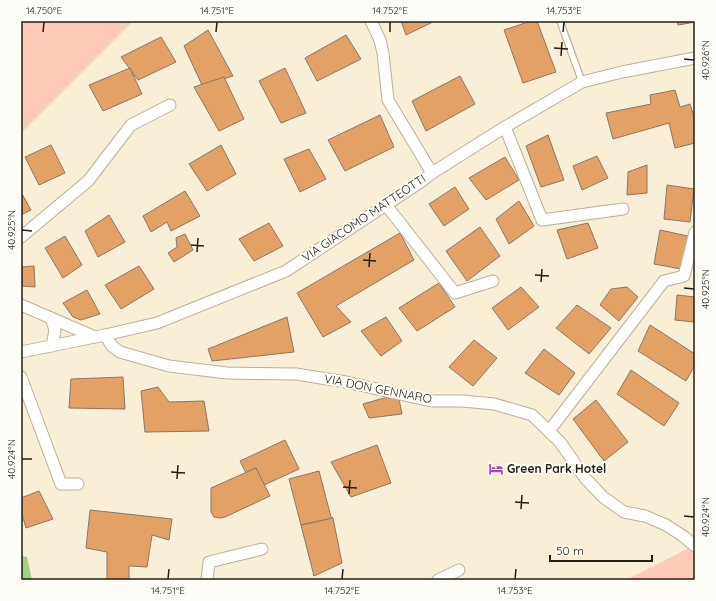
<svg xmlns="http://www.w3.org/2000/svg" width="716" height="601" viewBox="0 0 716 601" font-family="Quicksand,sans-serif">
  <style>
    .green { fill: #ffcaba }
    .water { fill: #a3d086 }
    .building { fill: #e4a165; stroke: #8a7767 }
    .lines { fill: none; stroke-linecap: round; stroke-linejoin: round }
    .lane-casing { stroke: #bcb19b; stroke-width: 8 }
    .street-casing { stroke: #bcb19b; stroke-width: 13 }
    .lane { stroke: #fff; stroke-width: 5.5 }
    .street { stroke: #fff; stroke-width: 11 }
    .ticks { fill: none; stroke: #221e15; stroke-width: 1.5 }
    .labels { text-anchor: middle; stroke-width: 4; stroke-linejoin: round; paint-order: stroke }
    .street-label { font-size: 12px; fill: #221e15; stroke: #fefcf7 }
    .poi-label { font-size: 12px; font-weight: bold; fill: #221e15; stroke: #fefcf7; text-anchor: start }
    .neatline { fill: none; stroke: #221e15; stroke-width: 1.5 }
    .ticks-label { font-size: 10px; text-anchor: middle; fill: #221e15 }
  </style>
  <rect width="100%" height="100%" fill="#f9eed6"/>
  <g class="green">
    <polygon points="21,21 133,21 21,133"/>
    <polygon points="695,545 695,580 626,580"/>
  </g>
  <polygon class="water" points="21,556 27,557 32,580 21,580"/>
  <g class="building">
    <polygon points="401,21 435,21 406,35"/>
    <polygon points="531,21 537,21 556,72 523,83 504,30"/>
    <polygon points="677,21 695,21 695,22 678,25"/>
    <polygon points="208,30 233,76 202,85 184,46"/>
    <polygon points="346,35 361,59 317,81 305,58"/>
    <polygon points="161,37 176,62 138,80 121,57"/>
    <polygon points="130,68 142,94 103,111 89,85"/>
    <polygon points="285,68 306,113 281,123 259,81"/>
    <polygon points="460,76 475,104 426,131 412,101"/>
    <polygon points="224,77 244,119 219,131 194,87"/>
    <polygon points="675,90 680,107 690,104 695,120 695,143 675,148 669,123 613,139 606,113 651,104 650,95"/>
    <polygon points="380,115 394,147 345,171 328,140"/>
    <polygon points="548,135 564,180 541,187 526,146"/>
    <polygon points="51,145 65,173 39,185 25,157"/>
    <polygon points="221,145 236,174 207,191 189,164"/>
    <polygon points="309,149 326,179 300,192 284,159"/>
    <polygon points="597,156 608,178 582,190 573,166"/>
    <polygon points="505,157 519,180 486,200 469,178"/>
    <polygon points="647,165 647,193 627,195 628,172"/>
    <polygon points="667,185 694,189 690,222 664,219"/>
    <polygon points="455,187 469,209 444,226 429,204"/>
    <polygon points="185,191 200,216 171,231 167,222 151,232 143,216"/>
    <polygon points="21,192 31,210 21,215"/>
    <polygon points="519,201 534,226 509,244 496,219"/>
    <polygon points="109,215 125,242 98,257 85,231"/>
    <polygon points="269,223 283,246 254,261 239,239"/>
    <polygon points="588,223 598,248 567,259 557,230"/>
    <polygon points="480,227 500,256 467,281 446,251"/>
    <polygon points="660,230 688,236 681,269 654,264"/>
    <polygon points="400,233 414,260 336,306 351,322 323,337 297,293"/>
    <polygon points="185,234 193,250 174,262 168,253 177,247 176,238"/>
    <polygon points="65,236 82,265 63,278 45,248"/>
    <polygon points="34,266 35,287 21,286 21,267"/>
    <polygon points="139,266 154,289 121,309 105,285"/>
    <polygon points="439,283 455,307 417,331 399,308"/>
    <polygon points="521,287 539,307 508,330 492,308"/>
    <polygon points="627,287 638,297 619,321 600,305 611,289"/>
    <polygon points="87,290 100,314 81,320 73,317 63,303"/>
    <polygon points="677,295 695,297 695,322 675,320"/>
    <polygon points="577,305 611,328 589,354 556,328"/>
    <polygon points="287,317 294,352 212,361 208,349"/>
    <polygon points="386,317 402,341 381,356 361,331"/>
    <polygon points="650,325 695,354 695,365 686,381 638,351"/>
    <polygon points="474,340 497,358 473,386 449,367"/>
    <polygon points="544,349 575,373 559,395 525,373"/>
    <polygon points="631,370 679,403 664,426 617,394"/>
    <polygon points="123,377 125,409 69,408 71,379"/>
    <polygon points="158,387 169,402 204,401 209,431 145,432 141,391"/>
    <polygon points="398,394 402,414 369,418 363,404"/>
    <polygon points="596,400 628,442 604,461 573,419"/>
    <polygon points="285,440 299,469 264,485 256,468 246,473 240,461"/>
    <polygon points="377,445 391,483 351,497 331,462"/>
    <polygon points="256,468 270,496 225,517 220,518 214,517 211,512 211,488"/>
    <polygon points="319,471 331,517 333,518 301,525 289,479"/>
    <polygon points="39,491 53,519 26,528 21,511 21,498"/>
    <polygon points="90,510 172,519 169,540 152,535 147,567 129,566 129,580 107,579 107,552 86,548"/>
    <polygon points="333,518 342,563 314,576 301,525"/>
  </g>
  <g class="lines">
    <defs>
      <polyline id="lane" points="560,21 582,82"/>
      <g id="street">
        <polyline points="371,21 380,40 383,53 388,100 432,173"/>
        <polyline points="505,127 542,220 623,209"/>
        <polyline points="386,205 455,293 493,281"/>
        <polyline points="21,237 88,181 131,125 170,105"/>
        <polyline points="21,305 95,337"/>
        <polyline points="51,318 55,330 52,346"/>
        <polyline points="105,335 112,346 120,352 169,366 227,373 296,374 346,382 431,401 463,401 494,404 532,415 560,442 585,478 603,497 624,512 645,516 666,525 683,536 695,546"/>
        <polyline points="21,352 105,335 157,323 286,271 422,181 432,173 505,127 582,82 622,72 695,58"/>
        <polyline points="21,377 61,484 78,484"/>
        <polyline points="549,431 664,281 684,276 695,232"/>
        <polyline points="207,580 209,562 262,549"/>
        <polyline points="438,580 459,570"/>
      </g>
    </defs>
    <use href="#lane" class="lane-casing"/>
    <use href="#street" class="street-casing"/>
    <use href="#lane" class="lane"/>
    <use href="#street" class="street"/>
  </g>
  <path class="ticks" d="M43,32l1,-10M216,32l1,-10M390,32v-10M563,32l1,-10M554,48l14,1M561,56l1,-14M684,59l10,1M22,230l10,1M191,245l13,1M197,252l1,-14M363,260l13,1M369,267l1,-14M535,275l14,1M541,282l1,-13M684,288l10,1M22,459h10M171,472l14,1M177,479l1,-14M343,487l14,1M349,494l1,-14M515,502l14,1M521,509l1,-14M684,516l10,1M168,579l1,-10M342,579l1,-10M515,579l1,-10"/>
  <defs>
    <symbol id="hotel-bare" viewBox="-9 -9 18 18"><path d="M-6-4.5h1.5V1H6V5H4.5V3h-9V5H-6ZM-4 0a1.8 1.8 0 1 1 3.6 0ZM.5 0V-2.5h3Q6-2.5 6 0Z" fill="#ab49b0" stroke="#fefcf7" stroke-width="2.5" paint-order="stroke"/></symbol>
  </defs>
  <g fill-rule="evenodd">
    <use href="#hotel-bare" x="486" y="459" width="20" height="20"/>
  </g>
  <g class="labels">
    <g class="street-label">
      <text transform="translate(364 218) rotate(-34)" y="4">VIA GIACOMO MATTEOTTI</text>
      <text transform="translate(378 389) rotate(11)" y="4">VIA DON GENNARO</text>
    </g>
    <g class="poi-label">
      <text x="507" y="473">Green Park Hotel</text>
    </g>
  </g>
  <rect width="716" height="601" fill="none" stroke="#fefcf7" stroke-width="44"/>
  <path d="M550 555v6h102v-6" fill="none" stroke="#221e15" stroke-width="2"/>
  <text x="556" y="555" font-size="12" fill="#221e15" stroke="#fefcf7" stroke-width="3" paint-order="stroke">50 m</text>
  <rect x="22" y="22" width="672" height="557" class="neatline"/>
  <g class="ticks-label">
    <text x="44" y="14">14.750°E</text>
    <text x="217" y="14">14.751°E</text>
    <text x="390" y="14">14.752°E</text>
    <text x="564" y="14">14.753°E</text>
    <text transform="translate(705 60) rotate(-90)" y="4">40.926°N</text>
    <text transform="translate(11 230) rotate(-90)" y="4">40.925°N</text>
    <text transform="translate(705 289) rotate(-90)" y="4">40.925°N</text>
    <text transform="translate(11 459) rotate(-90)" y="4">40.924°N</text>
    <text transform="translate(705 517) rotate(-90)" y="4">40.924°N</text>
    <text x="168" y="594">14.751°E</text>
    <text x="342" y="594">14.752°E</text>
    <text x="515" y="594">14.753°E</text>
  </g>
</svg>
